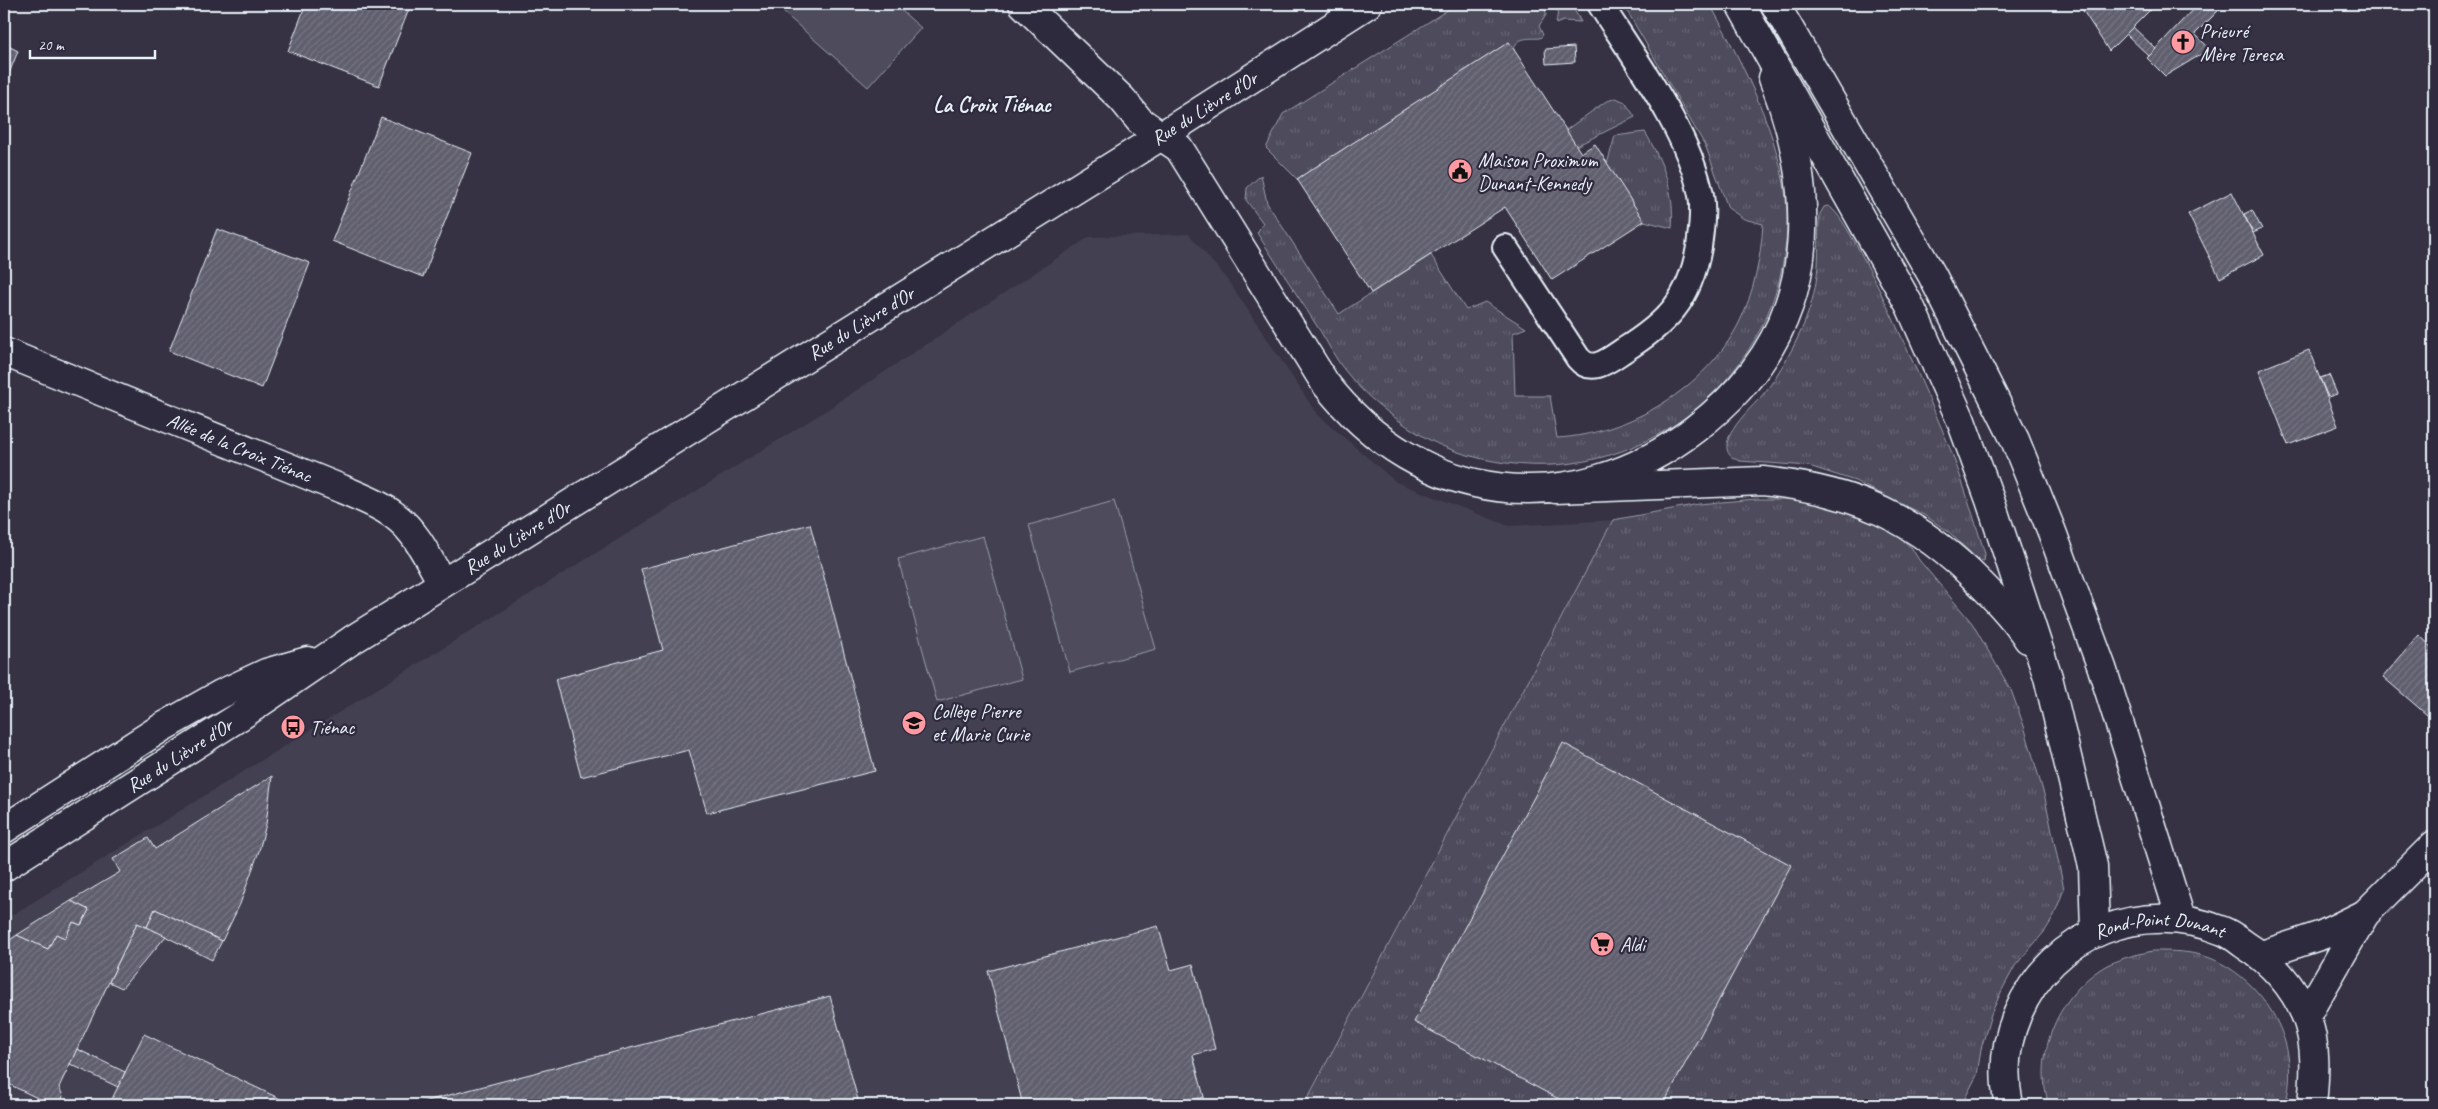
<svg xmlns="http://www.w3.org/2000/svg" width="2438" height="1109" viewBox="0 0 2438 1109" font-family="Caveat,sans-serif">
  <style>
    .built { fill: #433f51 }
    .grass { fill: url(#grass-tufts); stroke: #9a9eaa }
    .garden { fill: #4d4b5c; stroke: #9a9eaa }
    .building { fill: url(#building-hatch); stroke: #e8f1f8 }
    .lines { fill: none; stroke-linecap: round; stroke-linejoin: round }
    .lane-casing { stroke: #e8f1f8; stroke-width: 28 }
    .street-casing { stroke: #e8f1f8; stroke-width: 31 }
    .secondary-casing { stroke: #e8f1f8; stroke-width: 31 }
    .primary-casing { stroke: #e8f1f8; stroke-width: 31 }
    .lane { stroke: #2f2a3d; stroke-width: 24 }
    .street { stroke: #2f2a3d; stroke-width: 28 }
    .secondary { stroke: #2f2a3d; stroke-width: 28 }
    .primary { stroke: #2f2a3d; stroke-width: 28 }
    .labels { text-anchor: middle; stroke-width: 4.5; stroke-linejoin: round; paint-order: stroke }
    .poi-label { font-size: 20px; fill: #e8f1f8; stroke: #2f2a3d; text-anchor: start }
    .street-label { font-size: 20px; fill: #e8f1f8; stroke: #2f2a3d }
    .quarter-label { font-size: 22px; font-weight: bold; fill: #e8f1f8; stroke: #2f2a3d }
  </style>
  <defs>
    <pattern id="grass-tufts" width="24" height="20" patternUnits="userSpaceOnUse" patternTransform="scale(1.25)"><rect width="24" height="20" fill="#4d4b5c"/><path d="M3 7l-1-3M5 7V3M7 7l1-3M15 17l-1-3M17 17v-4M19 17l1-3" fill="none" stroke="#676574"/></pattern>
    <pattern id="building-hatch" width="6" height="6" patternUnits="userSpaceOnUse" patternTransform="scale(1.25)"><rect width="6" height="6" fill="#605e6e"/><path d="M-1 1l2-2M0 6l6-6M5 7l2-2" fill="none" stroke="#777683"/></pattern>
  </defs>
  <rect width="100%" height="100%" fill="#363244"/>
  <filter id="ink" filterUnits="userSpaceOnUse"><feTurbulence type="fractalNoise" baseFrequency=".02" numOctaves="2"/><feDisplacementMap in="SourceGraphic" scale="10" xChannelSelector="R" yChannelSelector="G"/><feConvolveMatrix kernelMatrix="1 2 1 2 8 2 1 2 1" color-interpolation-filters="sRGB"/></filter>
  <g filter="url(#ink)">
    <polygon class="built" points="1189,234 1230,283 1317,414 1396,482 1509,526 1613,520 1303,1105 4,1105 4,920 822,413 1089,237"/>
    <g class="grass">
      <path d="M1457,4h88l1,11 -7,11 4,9 -3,3c-11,1 -24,-2 -26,12l-5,-8 -212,137 -31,-31 17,-34z"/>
      <polygon points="1559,4 1571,4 1581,22 1563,21 1556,24"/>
      <path d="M1623,4h87c34,63 80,149 77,222 -5,146 -137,257 -281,237 -31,-4 -64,-14 -90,-31 -25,-16 -51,-36 -69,-59 -12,-14 -20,-32 -30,-47 -20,-31 -40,-62 -60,-93l6,-10 -17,-23 1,-12 14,-13 6,28 72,111 92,-59 35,55 19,-8 41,26 -13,5 2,63h35l7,42c72,-4 149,-50 182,-115 15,-30 22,-66 24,-99l-19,-5 -16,-11 -22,-61z"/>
      <polygon points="1616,98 1625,102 1635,117 1576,146 1566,130 1605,102"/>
      <path d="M1645,132c18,31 30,59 27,96l-28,-7 -37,-57 8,-28z"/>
      <path d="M1828,206c23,7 112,217 125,250 12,32 22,66 32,98l-1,7 -6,-1 -29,-28 -25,-17 -69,-34 -46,-15 -69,-5c-35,-11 10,-52 20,-63 7,-8 13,-16 18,-25 19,-30 35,-63 39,-98 3,-20 0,-41 3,-61l4,-7z"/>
      <polygon points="1756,499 1790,499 1817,503 1876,524 1895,534 1911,547 1919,560 1972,623 2011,690 2024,726 2045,798 2064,889 2053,918 2045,931 2015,966 2002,990 1991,1014 1981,1049 1977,1075 1963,1102 1960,1105 1304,1105 1613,520 1699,504"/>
      <path d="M2153,951c19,0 39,0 57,7 56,23 93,88 75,147h-236c-16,-50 8,-106 50,-135 16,-11 35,-15 54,-19z"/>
    </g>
    <g class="garden">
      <polygon points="774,4 894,4 921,28 868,87"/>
      <polygon points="1114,501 1156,649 1070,672 1029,525"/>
      <polygon points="983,536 1022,679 937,702 898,559"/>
    </g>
    <g class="building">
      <polygon points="306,4 411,4 379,86 288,51"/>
      <polygon points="2087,4 2156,4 2109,51 2082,9"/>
      <polygon points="2190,4 2225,4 2195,34 2210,49 2165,76 2147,58 2194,8"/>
      <polygon points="2133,27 2156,49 2149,56 2126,34"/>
      <polygon points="1509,42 1581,153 1595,144 1644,221 1552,280 1505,207 1371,293 1297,179"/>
      <polygon points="4,44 18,51 4,86"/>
      <polygon points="1574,47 1575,62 1546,64 1545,49"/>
      <polygon points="381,117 472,153 423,277 332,241"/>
      <polygon points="2232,192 2264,255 2220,278 2188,214"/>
      <polygon points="2252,210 2262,229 2253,233 2244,214"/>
      <polygon points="217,229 310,263 262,388 169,351"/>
      <polygon points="2309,350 2338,426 2288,445 2259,370"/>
      <polygon points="2329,375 2337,394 2328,397 2320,378"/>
      <polygon points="810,524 875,771 707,813 689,750 581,777 555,679 663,650 641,569"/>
      <polygon points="2419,635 2434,649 2434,721 2383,677"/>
      <polygon points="1563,743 1791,865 1663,1105 1570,1105 1414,1022"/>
      <polygon points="272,776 266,824 259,851 240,904 222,941 155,909 147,927 137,923 59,1087 63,1096 60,1105 52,1105 4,1082 4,944 17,935 48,949 56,934 65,938 73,922 81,925 89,910 71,901 120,872 113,859 148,838 155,849"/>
      <polygon points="71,901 89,910 81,925 73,922 65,938 56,934 48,949 17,935"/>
      <polygon points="155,909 222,941 212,960 147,927"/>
      <polygon points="137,923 166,936 122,988 109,982"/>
      <polygon points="1158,926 1171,970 1193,964 1215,1049 1193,1055 1204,1097 1172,1105 1023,1105 988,971"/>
      <polygon points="830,996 858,1100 839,1105 411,1105"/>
      <polygon points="144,1034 293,1105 109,1105"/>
      <polygon points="77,1049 125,1072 118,1087 70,1064"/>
    </g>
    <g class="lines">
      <defs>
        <path id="lane" d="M1505,247l73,111c14,17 31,2 46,-8 43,-27 66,-50 75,-103 2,-17 5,-35 2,-52 -12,-63 -67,-137 -101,-191"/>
        <g id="street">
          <path id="s1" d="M4,352l338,137c18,8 38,15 53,27 22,16 34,44 47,67"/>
          <polyline points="4,829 161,728 221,694 266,673 308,661"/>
          <path id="s2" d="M4,867l238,-152 110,-75 809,-504 -21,-15 -18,-22 -99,-95"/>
        </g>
        <g id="secondary">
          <path d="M1368,4l-207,132 18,12 146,235c95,123 248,140 370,46 42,-32 77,-74 94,-124 25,-73 12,-157 -16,-227"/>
          <polyline points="2262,955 2322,935 2365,914"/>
          <polyline points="2306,1016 2365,914 2434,845"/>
        </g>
        <g id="primary">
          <polyline points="1740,4 1910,306 1960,418 1990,500 2048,677 2093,866 2095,931"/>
          <polyline points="1775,4 1932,275 2015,440 2052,532 2102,668 2181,919"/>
          <path d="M1555,489l208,-8c91,9 154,38 218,103 17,17 34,35 47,55"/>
          <path id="s3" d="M2009,1105c-7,-32 -4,-62 9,-92 34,-80 125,-115 205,-82 8,3 15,9 22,14 26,16 49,42 61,71 11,29 9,59 6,89"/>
        </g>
      </defs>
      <use href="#lane" class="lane-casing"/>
      <use href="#street" class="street-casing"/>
      <use href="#secondary" class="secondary-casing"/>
      <use href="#primary" class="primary-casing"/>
      <use href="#lane" class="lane"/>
      <use href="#street" class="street"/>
      <use href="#secondary" class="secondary"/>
      <use href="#primary" class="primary"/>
    </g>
  </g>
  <defs>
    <symbol id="church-disc" viewBox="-11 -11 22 22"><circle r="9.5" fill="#ff9aa2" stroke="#2f2a3d"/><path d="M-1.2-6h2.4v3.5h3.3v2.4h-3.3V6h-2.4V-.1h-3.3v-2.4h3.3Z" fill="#111"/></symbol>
    <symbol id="civic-disc" viewBox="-11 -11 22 22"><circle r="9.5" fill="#ff9aa2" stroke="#2f2a3d"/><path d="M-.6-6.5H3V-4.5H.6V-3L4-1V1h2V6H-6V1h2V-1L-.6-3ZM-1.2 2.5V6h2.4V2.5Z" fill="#111"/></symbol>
    <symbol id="school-disc" viewBox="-11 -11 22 22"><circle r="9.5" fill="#ff9aa2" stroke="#2f2a3d"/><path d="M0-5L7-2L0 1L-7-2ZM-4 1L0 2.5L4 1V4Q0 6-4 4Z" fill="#111"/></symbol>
    <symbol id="bus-disc" viewBox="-11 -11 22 22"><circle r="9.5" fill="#ff9aa2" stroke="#2f2a3d"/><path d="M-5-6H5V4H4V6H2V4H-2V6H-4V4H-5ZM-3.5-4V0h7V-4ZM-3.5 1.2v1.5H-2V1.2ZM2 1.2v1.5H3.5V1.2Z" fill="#111"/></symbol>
    <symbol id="supermarket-disc" viewBox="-11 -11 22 22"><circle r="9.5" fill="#ff9aa2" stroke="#2f2a3d"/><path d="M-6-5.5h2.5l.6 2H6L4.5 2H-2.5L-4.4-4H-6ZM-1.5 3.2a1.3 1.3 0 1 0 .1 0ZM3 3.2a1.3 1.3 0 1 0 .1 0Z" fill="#111"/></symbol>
  </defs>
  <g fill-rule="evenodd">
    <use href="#church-disc" x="2169" y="28" width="28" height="28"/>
    <use href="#civic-disc" x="1446" y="157" width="28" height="28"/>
    <use href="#school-disc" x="900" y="709" width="28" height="28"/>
    <use href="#bus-disc" x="279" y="713" width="28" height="28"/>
    <use href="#supermarket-disc" x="1588" y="930" width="28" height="28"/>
  </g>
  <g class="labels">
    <g class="poi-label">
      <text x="2200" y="38">Prieuré<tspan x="2200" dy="23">Mère Teresa</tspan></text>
      <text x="1478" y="167">Maison Proximum<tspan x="1478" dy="23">Dunant-Kennedy</tspan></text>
      <text x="932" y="718">Collège Pierre<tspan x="932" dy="23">et Marie Curie</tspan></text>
      <text x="310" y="734">Tiénac</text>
      <text x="1620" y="951">Aldi</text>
    </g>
    <g class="street-label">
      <text transform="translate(1204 108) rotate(-32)" y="7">Rue du Lièvre d'Or</text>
      <text dy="7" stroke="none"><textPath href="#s2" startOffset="1015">Rue du Lièvre d'Or</textPath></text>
      <text dy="7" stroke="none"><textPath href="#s1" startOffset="254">Allée de la Croix Tiénac</textPath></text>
      <text dy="7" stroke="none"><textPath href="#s2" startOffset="610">Rue du Lièvre d'Or</textPath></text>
      <text dy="7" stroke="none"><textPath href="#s2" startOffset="208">Rue du Lièvre d'Or</textPath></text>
      <text dy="7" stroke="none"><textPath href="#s3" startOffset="274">Rond-Point Dunant</textPath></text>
    </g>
    <g class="quarter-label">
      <text x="992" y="112">La Croix Tiénac</text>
    </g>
  </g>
  <rect width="2438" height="1109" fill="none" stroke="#2f2a3d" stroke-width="20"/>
  <rect x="10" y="10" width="2418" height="1089" fill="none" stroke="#e8f1f8" stroke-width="2" filter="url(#ink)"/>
  <path d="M30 50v8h125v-8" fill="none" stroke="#e8f1f8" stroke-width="2.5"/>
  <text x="38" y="50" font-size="15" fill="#e8f1f8" stroke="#2f2a3d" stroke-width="4" paint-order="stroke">20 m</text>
</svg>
